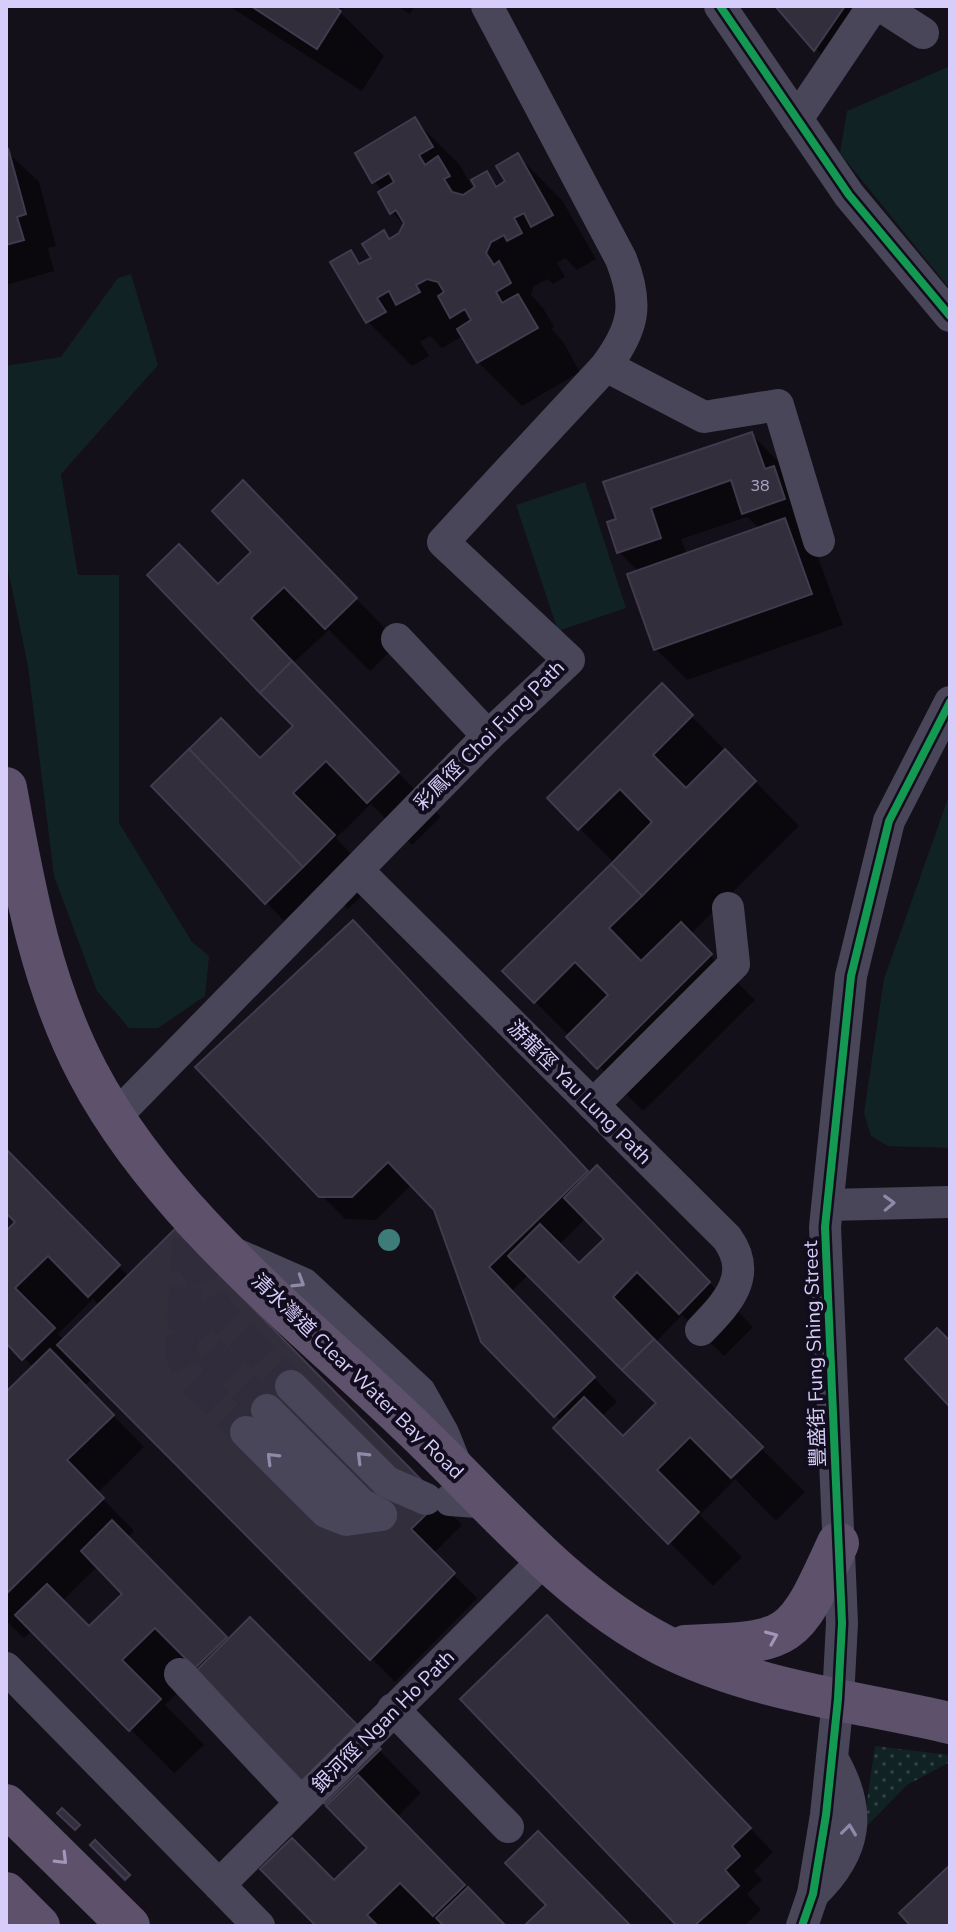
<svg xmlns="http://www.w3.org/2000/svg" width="956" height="1932" viewBox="0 0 956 1932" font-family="'Nunito Sans','Noto Sans TC',sans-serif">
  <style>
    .grass { fill: url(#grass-dots) }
    .green { fill: #112225 }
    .shadow { fill: #0007; fill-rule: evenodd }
    .building { fill: #322e3c; stroke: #403b4d; stroke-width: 2 }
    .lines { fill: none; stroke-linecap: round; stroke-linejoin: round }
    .minor-tunnel { stroke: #302c3c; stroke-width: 32; stroke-dasharray: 32 16; stroke-linecap: butt }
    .minor { stroke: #49465a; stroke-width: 32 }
    .major { stroke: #5e516b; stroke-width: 42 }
    .cycleway-casing { stroke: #120d1d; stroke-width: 13 }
    .cycleway { stroke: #139951; stroke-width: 8 }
    .tree { fill: #3d7c78 }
    .oneway { stroke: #908aaa }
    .oneway2 { stroke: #a195ba }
    .labels { text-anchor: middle; stroke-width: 8; stroke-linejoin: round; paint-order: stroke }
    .number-label { font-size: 16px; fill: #aea5cb }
    .street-label { font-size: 20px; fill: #d7cdfb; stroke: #120d1d }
  </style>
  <defs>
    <pattern id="grass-dots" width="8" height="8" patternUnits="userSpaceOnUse" patternTransform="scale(2)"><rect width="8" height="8" fill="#112225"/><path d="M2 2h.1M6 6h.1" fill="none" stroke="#334146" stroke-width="1.8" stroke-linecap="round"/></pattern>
  </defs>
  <rect width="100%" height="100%" fill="#13101a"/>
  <polygon class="grass" points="875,1746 950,1755 950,1762 907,1785 863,1830"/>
  <g class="green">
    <polygon points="950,66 950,289 840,153 847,111"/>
    <polygon points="131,274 158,365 61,474 78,575 119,575 119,823 192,942 209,956 205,996 158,1028 129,1028 97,991 54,876 28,666 6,560 6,366 61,357 118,278"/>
    <polygon points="585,482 626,608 558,631 516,505"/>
    <polygon points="950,793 950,1148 888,1146 871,1136 864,1113 884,979"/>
  </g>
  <g class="shadow">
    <polygon points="229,6 345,6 341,13 384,56 362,91"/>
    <polygon points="397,6 415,6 410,14"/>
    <polygon points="778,6 865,6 827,61"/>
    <polygon points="415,120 459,164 474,190 486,174 500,187 508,182 518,156 562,200 596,259 577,270 565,258 557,263 565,277 553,284 548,279 534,286 531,295 543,308 554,327 551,329 562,340 580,372 522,406 478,362 463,336 442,348 430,336 420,342 429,356 412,366 368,322 333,263 350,252 363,265 373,259 384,233 391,240 401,234 405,226 392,212 383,191 374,181"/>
    <polygon points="6,151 39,182 56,246 48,248 54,271 6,285"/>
    <path d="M751,434l32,32 33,65 -16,5 16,16 27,73 -156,55 -31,-31 -17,-77 -20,-20 -10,-28zM747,517l13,12 -73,26 -6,-16z"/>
    <polygon points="287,527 399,643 370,671 329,630 293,663 441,817 412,845 371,804 336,838 377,881 348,909 322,883 284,921 266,902 261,760 296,726 219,586"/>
    <polygon points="662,686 799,826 690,935 755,1000 643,1111 505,971 614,863 549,798"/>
    <path d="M376,947l215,227 49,38 113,115 -29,29 -42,-41 -27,28 150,149 -29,29 -41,-42 -35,36 42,42 -29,29 -158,-158 7,-6 -79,-81 -47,-132 -24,-25 -36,36 -31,-1 -24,-24zM586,1218l21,21 -28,27 -20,-21zM529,1274l130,129 -36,36 -22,-22 16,-15 -106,-110z"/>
    <path d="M6,1152l123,125 46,-45 287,293 -29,29 44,44 -82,84 -302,-304 -9,8 60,61 -47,46 37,38 -7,7 102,103 64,21 128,131 -24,24 107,109h-185l15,-44 36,-34 -172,-176 -33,33 39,40 -30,28 -141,-143 -9,8 -18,-17v-226l28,-27 -28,-28v-106l11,-12 -11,-12zM93,1299l7,7 -35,35 -7,-7zM98,1566l27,28 -36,34 -27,-27z"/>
    <polygon points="571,1641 773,1852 754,1871 762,1880 747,1894 761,1910 744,1926 679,1926"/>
  </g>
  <g class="building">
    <polygon points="251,6 333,6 341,11 317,49"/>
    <polygon points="775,6 845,6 814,51"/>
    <polygon points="415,117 433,147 419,155 425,165 438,156 450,176 444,179 452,192 463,195 475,187 471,180 487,171 496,187 505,181 496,166 518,153 553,215 531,227 524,213 514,218 522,233 507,241 504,235 491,242 486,253 494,265 499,261 511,283 496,292 502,303 518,294 538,328 477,363 457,329 471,320 465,309 450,318 438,296 444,292 438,282 427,279 416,285 420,292 396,305 389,291 377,298 386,312 366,323 330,262 351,250 359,264 371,258 362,244 384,230 389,239 399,233 404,223 396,210 390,214 378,192 394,182 389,173 372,183 355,153"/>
    <polygon points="8,148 26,214 17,217 24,240 6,245"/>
    <polygon points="752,432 765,469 774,466 785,499 742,514 731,480 651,508 661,538 617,553 607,522 616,519 603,482"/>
    <polygon points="243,480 357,598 325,629 284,587 251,618 292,661 260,693 147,575 179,544 218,584 251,552 212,511"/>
    <polygon points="785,518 812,594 654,650 627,574"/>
    <polygon points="292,661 399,772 367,803 326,761 293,793 335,835 303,867 189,749 221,718 260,758 293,726 260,693"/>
    <polygon points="662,683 693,715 653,755 686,788 725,749 756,781 642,896 611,864 652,822 620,789 578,830 547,798"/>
    <polygon points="189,749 303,867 265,904 151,786"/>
    <polygon points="611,864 642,896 609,928 641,961 681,922 712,954 597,1069 566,1037 608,995 575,962 534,1003 502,971"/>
    <polygon points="353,920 588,1171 489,1267 595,1377 554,1417 481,1342 434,1210 388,1162 352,1197 319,1197 195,1067"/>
    <polygon points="6,1149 120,1265 88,1297 48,1256 15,1288 55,1328 22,1360 6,1343 6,1231 15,1222 6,1213"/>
    <polygon points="597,1165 710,1282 679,1314 637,1272 613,1297 654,1339 622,1370 508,1256 540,1224 579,1263 604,1239 564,1198"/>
    <polygon points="175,1229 441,1500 411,1529 455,1573 370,1660 57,1345"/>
    <polygon points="937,1328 950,1341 950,1407 905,1359"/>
    <polygon points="654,1339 763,1447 731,1478 690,1437 657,1470 699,1512 668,1544 553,1428 584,1397 623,1436 656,1403 622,1370"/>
    <polygon points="50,1349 114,1415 67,1460 104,1498 6,1594 6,1392"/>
    <polygon points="112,1520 227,1637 195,1668 155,1628 122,1660 161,1699 129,1731 15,1615 47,1584 89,1626 122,1594 81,1551"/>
    <polygon points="547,1615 751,1828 732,1846 740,1856 725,1870 739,1886 694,1926 677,1926 460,1699"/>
    <polygon points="250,1617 381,1749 325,1804 195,1672"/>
    <polygon points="358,1775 465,1885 433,1916 400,1883 367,1915 378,1926 316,1926 260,1869 292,1838 334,1880 367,1848 326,1806"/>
    <polygon points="62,1808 80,1825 75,1830 57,1813"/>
    <polygon points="538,1831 631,1926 524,1926 546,1905 505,1863"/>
    <polygon points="95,1840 130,1875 125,1880 90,1845"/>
    <polygon points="95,1840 130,1875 125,1879 90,1845"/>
    <polygon points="950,1865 950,1926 907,1926 909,1924 899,1913"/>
    <polygon points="468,1887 506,1926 444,1926 436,1918"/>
  </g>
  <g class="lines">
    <g class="minor-tunnel">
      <polyline points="189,1240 181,1352 191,1377 246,1432"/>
      <polyline points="190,1254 218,1312 291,1386"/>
      <polyline points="181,1314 198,1341 267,1410"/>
    </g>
    <g class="minor">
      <polyline points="720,6 849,195 950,316"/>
      <polyline points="881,6 923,33"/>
      <polyline points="797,119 871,9 877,6"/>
      <polyline points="606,366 704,417 778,405 819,541"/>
      <polyline points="397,639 488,736"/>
      <path d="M357,870l370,368c27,38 0,65 -26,92"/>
      <polyline points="593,1105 734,964 728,908"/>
      <path d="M114,1118l374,-382 81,-76 -126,-118 163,-176c28,-38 33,-62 15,-107l-134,-253"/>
      <polyline points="828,1205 950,1202"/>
      <polyline points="231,1252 304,1284 420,1392 443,1433 455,1463"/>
      <polyline points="291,1386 387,1482 426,1499"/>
      <polyline points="267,1410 361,1504 381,1515"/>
      <polyline points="246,1432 326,1512 346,1520 381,1515"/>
      <polyline points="450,1500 490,1503"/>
      <polyline points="6,1668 219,1885"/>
      <polyline points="180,1674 301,1803"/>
      <polyline points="393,1709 508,1827"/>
      <path d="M813,1894c44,-42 50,-83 19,-136"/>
      <polyline points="259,1926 219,1885 547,1557"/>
      <polyline points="802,1926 813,1894 826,1815 838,1699 842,1623 825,1227 851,976 889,821 950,702"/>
    </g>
    <g class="major">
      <path d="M6,788c18,98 35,196 82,285 74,141 216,250 329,359 77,74 151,164 246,213 88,45 192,56 287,78"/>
      <path d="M685,1646c108,-4 108,-4 153,-103"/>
      <polyline points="6,1805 129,1926"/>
      <polyline points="6,1893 39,1926"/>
    </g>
    <defs>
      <g id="cycleway">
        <polyline points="720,6 849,195 950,316"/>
        <polyline points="802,1926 813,1894 826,1815 838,1699 842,1623 825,1227 851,976 889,821 950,702"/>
      </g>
    </defs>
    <use href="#cycleway" class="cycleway-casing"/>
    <use href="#cycleway" class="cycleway"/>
  </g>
  <circle class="tree" cx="389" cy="1240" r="11"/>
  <defs><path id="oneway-chevron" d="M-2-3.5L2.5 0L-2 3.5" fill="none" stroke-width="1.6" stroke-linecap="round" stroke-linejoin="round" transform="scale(2)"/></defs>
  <g class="oneway">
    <use href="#oneway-chevron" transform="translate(889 1203) rotate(-2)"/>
    <use href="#oneway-chevron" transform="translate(299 1282) rotate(32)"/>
    <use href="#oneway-chevron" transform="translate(362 1457) rotate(-135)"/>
    <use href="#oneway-chevron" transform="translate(272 1458) rotate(-135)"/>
    <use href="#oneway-chevron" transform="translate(849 1830) rotate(-83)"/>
  </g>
  <g class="oneway2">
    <use href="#oneway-chevron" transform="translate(772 1637) rotate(-23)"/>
    <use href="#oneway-chevron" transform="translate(62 1859) rotate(45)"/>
  </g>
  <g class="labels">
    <g class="number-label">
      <text x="760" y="491">38</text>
    </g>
    <g class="street-label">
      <text transform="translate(489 735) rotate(-45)" y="7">彩鳳徑 Choi Fung Path</text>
      <text transform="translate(580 1092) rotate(45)" y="7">游龍徑 Yau Lung Path</text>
      <text transform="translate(814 1354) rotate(-92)" y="7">豐盛街 Fung Shing Street</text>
      <text transform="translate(358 1376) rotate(44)" y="7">清水灣道 Clear Water Bay Road</text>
      <text transform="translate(383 1721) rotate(-45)" y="7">銀河徑 Ngan Ho Path</text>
    </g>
  </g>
  <rect width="956" height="1932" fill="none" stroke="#d7cdfb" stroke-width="16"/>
</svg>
